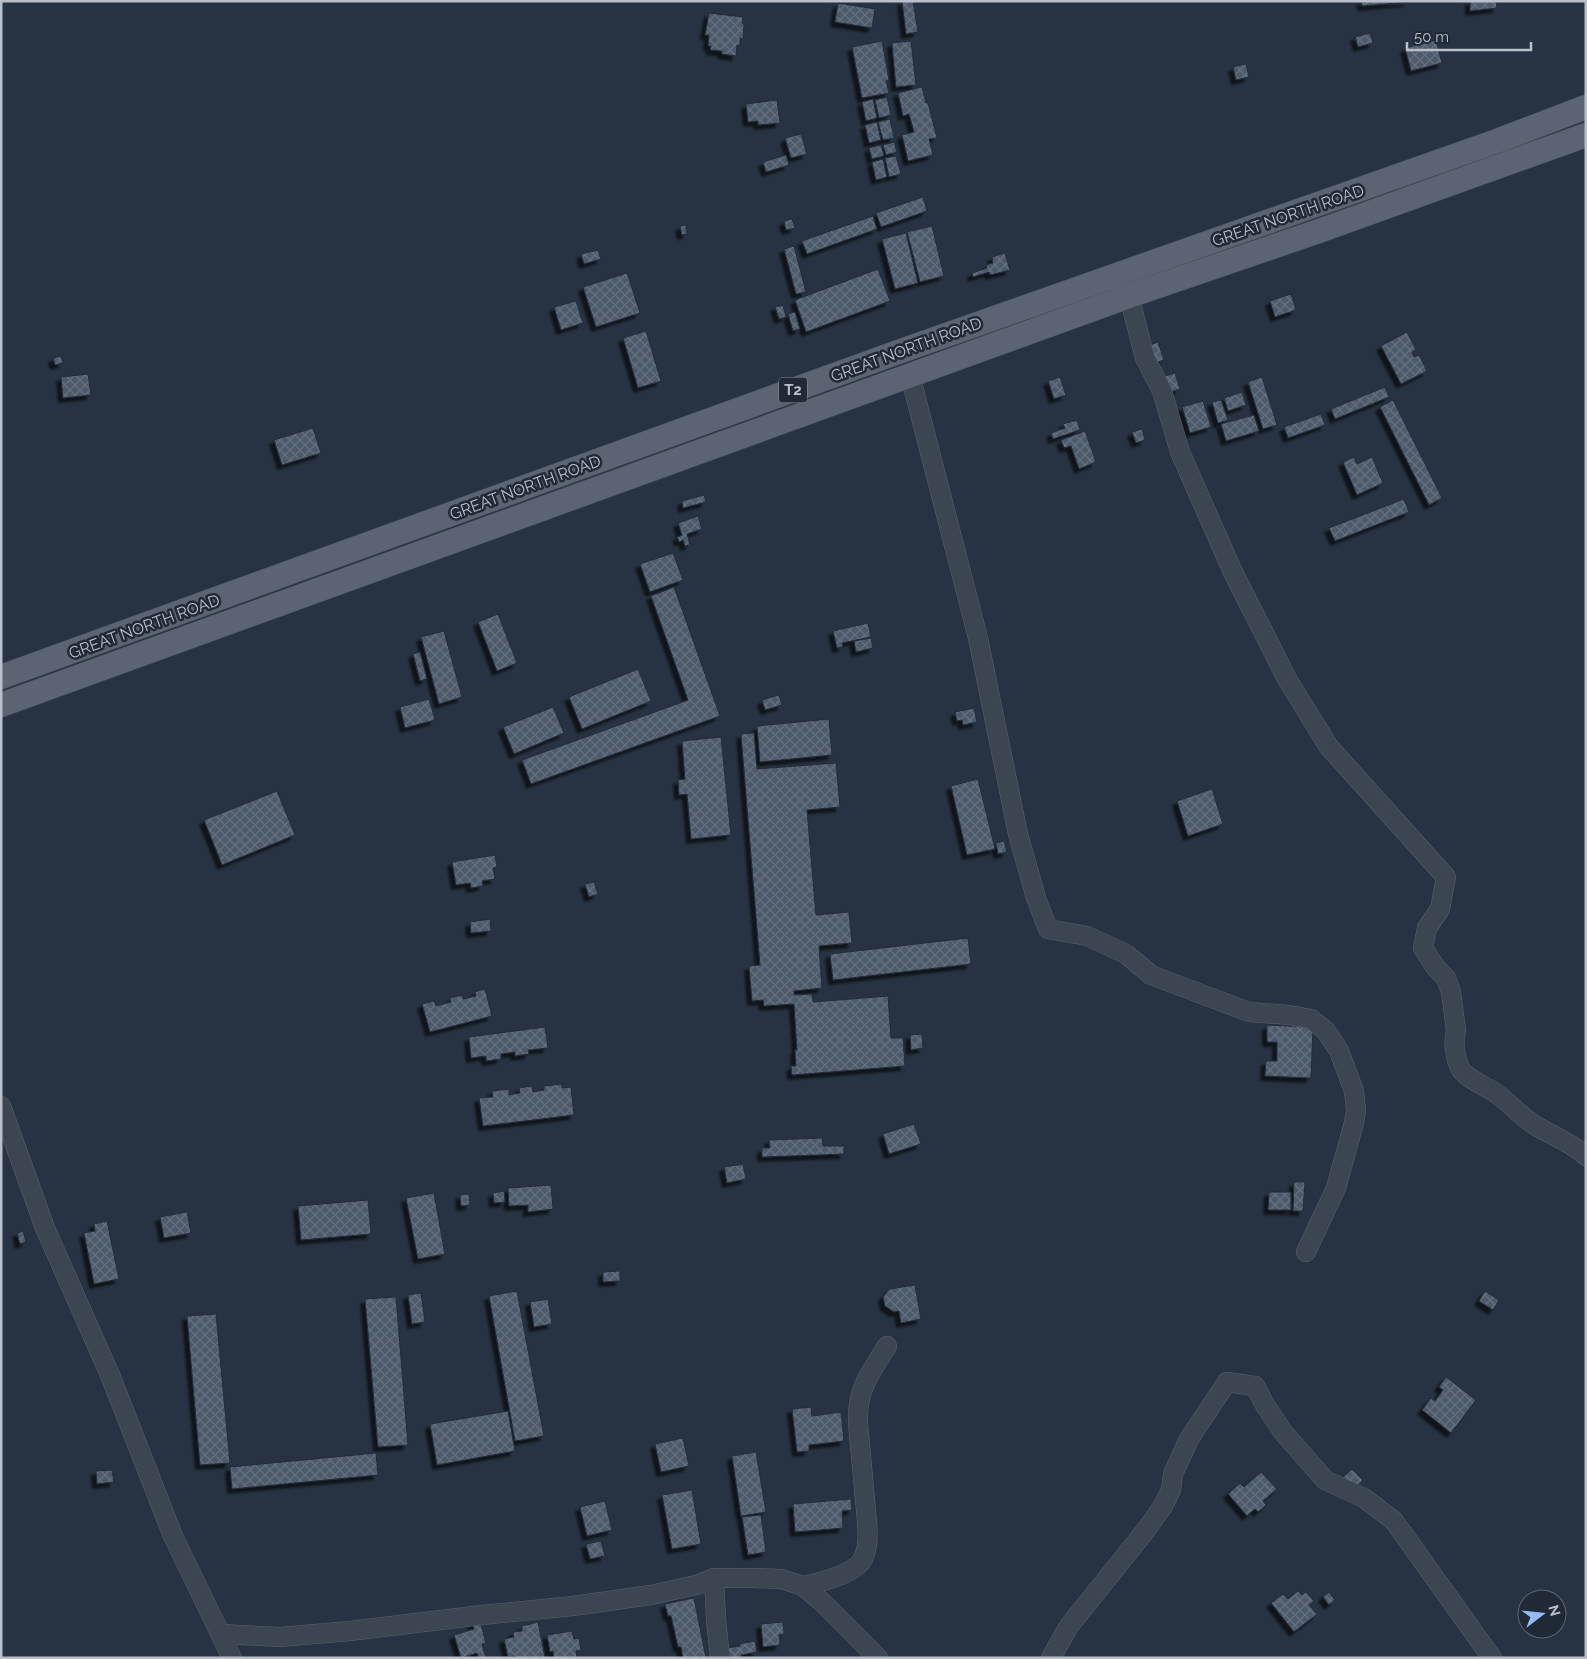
<svg xmlns="http://www.w3.org/2000/svg" width="1587" height="1659" viewBox="0 0 1587 1659" font-family="Raleway,sans-serif">
  <style>
    .building { fill: url(#building-cross-hatch); stroke: #222c39; filter: url(#shadow) }
    .lines { fill: none; stroke-linecap: round; stroke-linejoin: round }
    .minor-casing { stroke: #5a636f; stroke-width: 20 }
    .major-casing { stroke: #454e5b; stroke-width: 25 }
    .minor { stroke: #3c4552; stroke-width: 19 }
    .major { stroke: #5a6472; stroke-width: 24 }
    .labels { text-anchor: middle; stroke-width: 5; stroke-linejoin: round; paint-order: stroke }
    .shield { fill: #202a37; stroke: #8b939f; stroke-width: 1 }
    .shield-label { font-size: 15px; font-weight: bold; fill: #b9c0cc }
    .street-label { font-size: 16px; fill: #b9c0cc; stroke: #202a37 }
  </style>
  <defs>
    <pattern id="building-cross-hatch" width="8" height="8" patternUnits="userSpaceOnUse" patternTransform="scale(1.25)"><rect width="8" height="8" fill="#4e5a6b"/><path d="M0 0l8 8M0 8l8-8" fill="none" stroke="#65707f"/></pattern>
    <filter id="shadow"><feDropShadow dx="-4.5" dy="4.5" stdDeviation="1" flood-color="#0009"/></filter>
  </defs>
  <rect width="100%" height="100%" fill="#273342"/>
  <g class="building">
    <polygon points="902,1 913,1 918,32 906,34"/>
    <polygon points="1361,1 1408,1 1408,2 1362,6"/>
    <polygon points="1470,1 1496,1 1497,8 1470,11"/>
    <polygon points="838,3 875,9 872,28 835,22"/>
    <polygon points="709,13 743,17 742,23 744,24 743,39 740,38 740,46 737,45 736,56 722,54 722,51 710,50 711,46 708,46 709,35 705,35"/>
    <polygon points="1370,33 1373,43 1358,47 1355,37"/>
    <polygon points="1436,40 1442,63 1411,71 1405,48"/>
    <polygon points="882,41 889,80 886,81 889,93 862,98 852,47"/>
    <polygon points="911,41 916,85 896,87 892,43"/>
    <polygon points="1246,64 1249,77 1236,80 1233,67"/>
    <polygon points="922,87 926,103 928,103 937,138 929,139 933,155 908,161 902,135 914,132 909,114 903,116 898,93"/>
    <polygon points="887,97 891,115 879,118 875,100"/>
    <polygon points="873,99 877,118 866,121 862,102"/>
    <polygon points="777,100 780,123 758,125 758,121 748,122 746,104"/>
    <polygon points="890,119 894,138 883,140 878,122"/>
    <polygon points="877,122 881,140 869,143 865,125"/>
    <polygon points="801,134 807,154 791,158 785,138"/>
    <polygon points="894,142 897,152 886,155 883,145"/>
    <polygon points="881,145 884,156 872,159 869,148"/>
    <polygon points="786,155 789,165 766,172 763,162"/>
    <polygon points="896,156 901,174 889,177 885,158"/>
    <polygon points="883,159 887,177 876,180 872,162"/>
    <polygon points="923,197 927,211 881,227 876,213"/>
    <polygon points="873,216 877,229 807,254 802,241"/>
    <polygon points="792,219 795,228 786,230 784,221"/>
    <polygon points="686,225 687,234 682,235 680,226"/>
    <polygon points="932,226 944,276 920,282 907,232"/>
    <polygon points="906,233 918,283 895,289 882,239"/>
    <polygon points="794,246 806,292 796,294 784,249"/>
    <polygon points="598,250 601,259 584,264 581,254"/>
    <polygon points="1005,253 1010,270 990,275 989,272 973,277 972,273 987,268 986,265 993,263 992,257"/>
    <polygon points="878,269 890,301 806,332 795,300"/>
    <polygon points="627,273 640,313 596,327 583,287"/>
    <polygon points="1291,294 1296,310 1275,317 1270,301"/>
    <polygon points="576,301 583,323 561,330 554,307"/>
    <polygon points="783,305 786,317 779,319 775,307"/>
    <polygon points="795,312 800,329 793,331 788,314"/>
    <polygon points="646,331 661,381 638,388 623,338"/>
    <polygon points="1407,332 1416,350 1412,352 1414,357 1419,355 1427,371 1401,384 1381,346"/>
    <polygon points="1158,342 1164,360 1155,363 1150,345"/>
    <polygon points="61,356 63,363 55,365 53,358"/>
    <polygon points="1175,373 1180,389 1171,392 1165,376"/>
    <polygon points="88,374 91,395 63,398 61,377"/>
    <polygon points="1060,377 1066,395 1054,399 1048,381"/>
    <polygon points="1262,377 1277,425 1263,429 1248,382"/>
    <polygon points="1385,387 1389,397 1335,419 1331,409"/>
    <polygon points="1242,392 1246,405 1228,411 1224,398"/>
    <polygon points="1221,400 1228,420 1218,423 1212,402"/>
    <polygon points="1393,400 1442,498 1429,505 1380,407"/>
    <polygon points="1203,401 1211,427 1190,433 1182,407"/>
    <polygon points="1321,414 1325,425 1288,438 1284,427"/>
    <polygon points="1254,415 1259,431 1226,441 1221,424"/>
    <polygon points="1077,420 1080,430 1053,439 1051,433 1065,428 1063,424"/>
    <polygon points="313,428 321,453 282,465 274,440"/>
    <polygon points="1142,429 1145,440 1136,443 1132,432"/>
    <polygon points="1085,431 1096,462 1079,469 1071,446 1064,448 1061,440"/>
    <polygon points="1354,457 1357,464 1372,457 1383,483 1357,495 1343,462"/>
    <polygon points="704,495 706,502 683,508 682,501"/>
    <polygon points="1404,499 1409,512 1335,541 1329,528"/>
    <polygon points="698,516 702,529 687,534 690,545 685,546 683,540 679,542 677,537 682,535 678,523"/>
    <polygon points="673,553 683,580 650,592 640,564"/>
    <polygon points="674,587 720,716 531,784 522,760 688,700 651,596"/>
    <polygon points="498,614 517,663 497,671 478,622"/>
    <polygon points="868,623 871,637 842,643 843,647 837,648 833,631"/>
    <polygon points="444,631 462,697 439,704 421,637"/>
    <polygon points="871,638 873,648 856,652 854,641"/>
    <polygon points="420,652 427,679 420,681 413,654"/>
    <polygon points="638,669 651,701 582,729 569,697"/>
    <polygon points="779,695 782,705 765,710 762,700"/>
    <polygon points="429,699 435,720 405,728 400,707"/>
    <polygon points="553,707 564,733 514,754 503,727"/>
    <polygon points="974,708 977,722 963,725 962,720 957,721 955,712"/>
    <polygon points="829,719 832,755 760,762 757,726"/>
    <polygon points="754,733 757,769 836,763 840,807 807,810 816,915 849,912 852,943 819,946 822,988 794,991 794,995 812,994 813,1002 888,996 891,1038 903,1038 905,1066 792,1075 791,1066 796,1066 795,1050 797,1050 794,1004 764,1006 763,1000 752,1001 749,966 760,965 741,734"/>
    <polygon points="721,737 731,835 691,839 687,794 679,795 678,780 685,779 682,741"/>
    <polygon points="978,779 995,849 967,855 951,786"/>
    <polygon points="1212,789 1223,824 1188,836 1177,801"/>
    <polygon points="277,791 295,835 222,865 204,820"/>
    <polygon points="1004,841 1007,852 998,854 996,843"/>
    <polygon points="495,855 497,867 493,868 495,879 482,881 483,886 471,888 470,883 456,885 452,862"/>
    <polygon points="594,882 598,894 589,897 585,884"/>
    <polygon points="490,919 491,931 471,933 470,922"/>
    <polygon points="968,938 971,964 833,980 830,954"/>
    <polygon points="485,989 492,1016 430,1032 422,1004 434,1001 436,1006 451,1002 450,998 462,995 463,999 476,996 475,992"/>
    <polygon points="1267,1025 1313,1027 1311,1078 1265,1076 1266,1061 1277,1061 1277,1042 1267,1042"/>
    <polygon points="545,1027 548,1048 528,1050 529,1054 515,1056 515,1052 501,1054 501,1059 486,1061 486,1056 471,1058 469,1037"/>
    <polygon points="922,1034 923,1048 911,1050 910,1035"/>
    <polygon points="562,1084 562,1088 571,1087 574,1115 483,1126 479,1098 493,1097 492,1091 509,1089 509,1095 520,1093 519,1088 532,1086 533,1092 544,1090 544,1086"/>
    <polygon points="914,1124 921,1144 889,1154 883,1134"/>
    <polygon points="822,1138 823,1146 844,1146 844,1154 762,1157 762,1148 770,1148 769,1140"/>
    <polygon points="743,1164 746,1179 727,1183 724,1167"/>
    <polygon points="1294,1182 1305,1182 1303,1211 1293,1211"/>
    <polygon points="551,1185 553,1209 528,1212 528,1205 509,1206 508,1188"/>
    <polygon points="504,1191 505,1202 494,1203 493,1193"/>
    <polygon points="1269,1192 1291,1192 1291,1210 1268,1210"/>
    <polygon points="434,1193 445,1254 418,1259 406,1198"/>
    <polygon points="469,1194 470,1205 461,1206 460,1195"/>
    <polygon points="368,1200 371,1234 301,1240 298,1206"/>
    <polygon points="187,1212 191,1233 164,1238 160,1217"/>
    <polygon points="107,1221 119,1279 94,1284 84,1233 95,1231 94,1224"/>
    <polygon points="23,1231 26,1242 20,1244 17,1233"/>
    <polygon points="620,1271 620,1281 603,1282 603,1272"/>
    <polygon points="915,1285 921,1319 901,1323 899,1311 894,1312 885,1306 883,1297 890,1289"/>
    <polygon points="517,1291 544,1436 515,1441 489,1296"/>
    <polygon points="1485,1291 1499,1300 1493,1310 1479,1301"/>
    <polygon points="421,1293 425,1322 412,1324 408,1295"/>
    <polygon points="396,1297 408,1445 378,1447 365,1299"/>
    <polygon points="548,1299 552,1324 534,1327 530,1302"/>
    <polygon points="216,1314 230,1463 200,1465 187,1316"/>
    <polygon points="1446,1377 1476,1400 1451,1433 1422,1410 1431,1398 1435,1401 1443,1390 1439,1387"/>
    <polygon points="811,1407 812,1416 841,1412 844,1441 809,1445 809,1451 797,1452 792,1409"/>
    <polygon points="508,1411 515,1451 437,1465 430,1424"/>
    <polygon points="683,1438 689,1466 661,1472 655,1444"/>
    <polygon points="756,1452 766,1512 741,1516 732,1456"/>
    <polygon points="376,1453 378,1475 232,1489 230,1467"/>
    <polygon points="1352,1469 1363,1480 1354,1490 1342,1478"/>
    <polygon points="112,1470 114,1482 97,1484 96,1471"/>
    <polygon points="1261,1472 1277,1489 1263,1501 1266,1505 1258,1512 1255,1509 1247,1516 1228,1494 1240,1483 1244,1487"/>
    <polygon points="692,1490 701,1544 672,1549 662,1495"/>
    <polygon points="851,1499 852,1510 842,1511 843,1528 795,1532 793,1504"/>
    <polygon points="605,1501 612,1530 587,1536 580,1507"/>
    <polygon points="761,1515 766,1552 748,1555 742,1517"/>
    <polygon points="601,1541 605,1556 590,1559 586,1544"/>
    <polygon points="1298,1591 1302,1595 1306,1592 1314,1601 1309,1605 1317,1614 1294,1632 1271,1603 1283,1594 1288,1599"/>
    <polygon points="1329,1592 1335,1600 1329,1605 1323,1597"/>
    <polygon points="694,1598 706,1658 683,1658 681,1647 678,1647 671,1616 668,1616 665,1604"/>
    <polygon points="480,1621 486,1643 482,1644 486,1658 479,1658 477,1653 461,1658 454,1635 474,1629 472,1623"/>
    <polygon points="538,1622 545,1658 516,1658 515,1656 508,1657 504,1639 514,1637 513,1632 522,1631 522,1626"/>
    <polygon points="783,1622 784,1634 779,1635 780,1645 763,1647 761,1624"/>
    <polygon points="572,1631 574,1639 579,1638 581,1650 576,1651 577,1658 554,1658 553,1651 550,1652 547,1635"/>
    <polygon points="755,1641 757,1652 741,1655 742,1657 730,1658 728,1648 740,1646 739,1644"/>
  </g>
  <g class="lines">
    <defs>
      <g id="minor">
        <path d="M1129,296l16,62 17,33 18,61 52,118 55,109 42,68 117,130 -6,32 -13,19 -4,20 13,20 10,10 5,14 5,38c-3,10 -1,28 4,38 5,10 25,18 34,24 14,9 25,23 39,32 19,12 36,17 53,32"/>
        <polyline points="910,375 978,638 1018,834 1036,898 1048,929 1087,936 1126,954 1151,975 1249,1012 1289,1015 1311,1019 1326,1031 1339,1051 1354,1091 1356,1110 1354,1123 1336,1188 1306,1252"/>
        <polyline points="1,1106 45,1228 110,1375 173,1536 232,1658"/>
        <polyline points="714,1578 716,1619 720,1658"/>
        <path d="M803,1586c15,-3 48,-11 58,-24 10,-15 6,-36 5,-52 -2,-18 -3,-36 -5,-53 -1,-18 -5,-36 -2,-53 3,-22 17,-40 28,-58"/>
        <polyline points="222,1634 280,1637 350,1631 482,1615 573,1606 651,1595 696,1585 714,1578 754,1578 781,1579 803,1586 821,1601 878,1658"/>
        <polyline points="1051,1658 1069,1626 1146,1530 1163,1506 1171,1490 1173,1474 1189,1439 1227,1382 1255,1386 1265,1405 1283,1432 1325,1480 1364,1498 1394,1521 1492,1658"/>
      </g>
      <g id="major">
        <polyline points="1,677 901,351 1497,141 1586,107"/>
        <polyline points="1,705 1129,296 1319,231 1586,135"/>
      </g>
    </defs>
    <use href="#minor" class="minor-casing"/>
    <use href="#major" class="major-casing"/>
    <use href="#minor" class="minor"/>
    <use href="#major" class="major"/>
  </g>
  <g class="labels">
    <rect class="shield" x="779" y="377.5" width="28" height="25" rx="4"/>
    <g class="shield-label">
      <text x="793" y="395">T2</text>
    </g>
    <g class="street-label">
      <text transform="translate(1288 215) rotate(-19)" y="6">GREAT NORTH ROAD</text>
      <text transform="translate(906 349) rotate(-20)" y="6">GREAT NORTH ROAD</text>
      <text transform="translate(525 487) rotate(-20)" y="6">GREAT NORTH ROAD</text>
      <text transform="translate(144 626) rotate(-20)" y="6">GREAT NORTH ROAD</text>
    </g>
  </g>
  <rect width="1587" height="1659" fill="none" stroke="#b9c0cc" stroke-width="5"/>
  <g transform="translate(1542 1614) rotate(74)"><circle r="24" fill="#202a37" stroke="#5d6673"/>
  <path d="M0-4L9 19L0 12L-9 19Z" fill="#93bbf6"/>
  <text y="-8" font-size="14" font-weight="bold" text-anchor="middle" fill="#b9c0cc">N</text>
  </g>
  <path d="M1407 42v8h124v-8" fill="none" stroke="#b9c0cc" stroke-width="2.5"/>
  <text x="1414" y="42" font-size="15" fill="#b9c0cc" stroke="#202a37" stroke-width="4" paint-order="stroke">50 m</text>
</svg>
